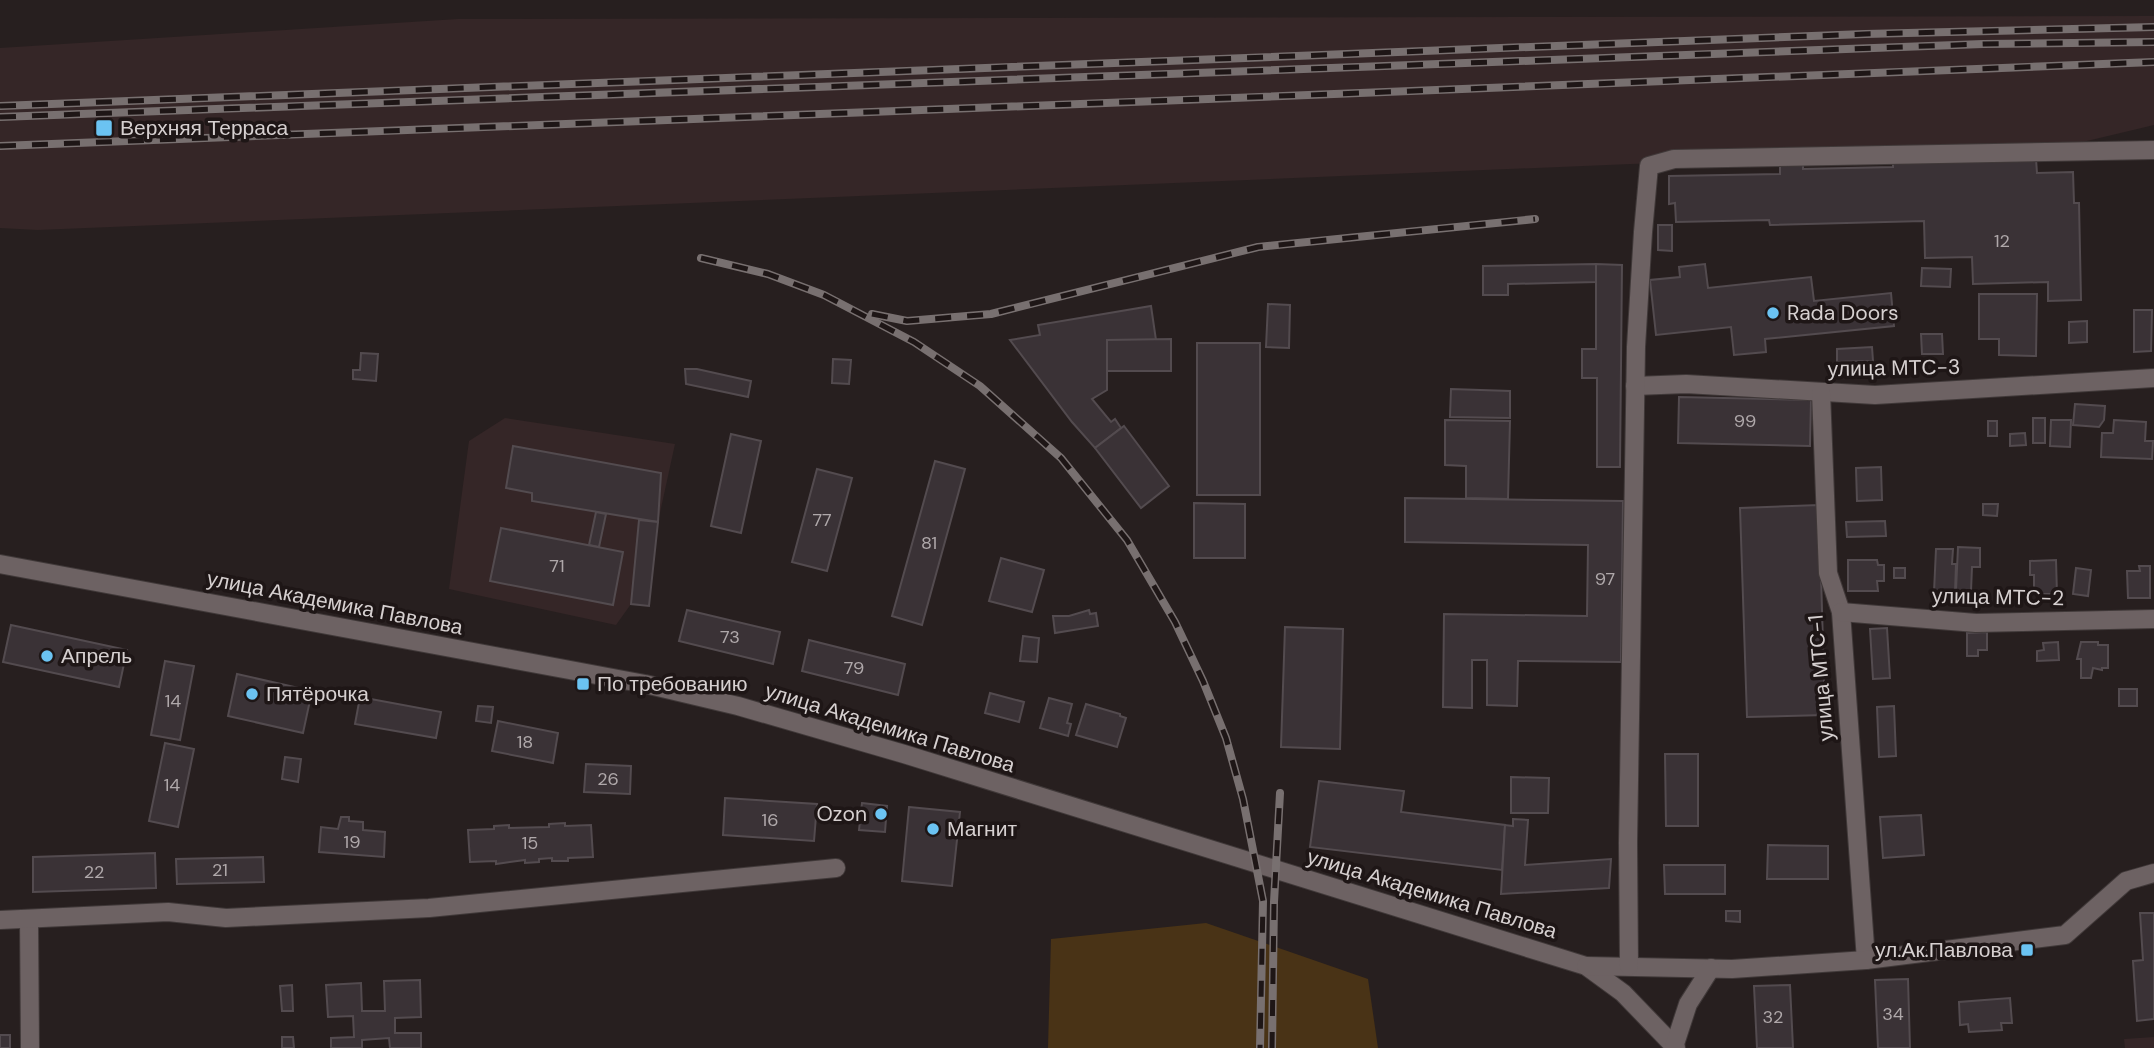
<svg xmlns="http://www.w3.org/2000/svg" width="2154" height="1048" viewBox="0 0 2154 1048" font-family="'DM Sans',sans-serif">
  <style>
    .built { fill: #352627 }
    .green { fill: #493316 }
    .building { fill: #3a3236; stroke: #534b4f; stroke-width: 2 }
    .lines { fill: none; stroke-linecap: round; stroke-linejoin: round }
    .minor-casing { stroke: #403939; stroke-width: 20 }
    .minor { stroke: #6d6263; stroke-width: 18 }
    .rail-casing { stroke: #787070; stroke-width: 8 }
    .rail { stroke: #1e1616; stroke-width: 5; stroke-dasharray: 16; stroke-linecap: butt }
    .poi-dot { fill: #6bc3f2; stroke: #1e1616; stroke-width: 2.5 }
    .labels { text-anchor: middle; stroke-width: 7; stroke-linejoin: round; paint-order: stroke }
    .number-label { font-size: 18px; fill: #afa8aa }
    .poi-label { font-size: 21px; fill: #d6d0d0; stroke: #1e1616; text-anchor: start }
    .street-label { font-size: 21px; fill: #d6d0d0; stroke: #1e1616 }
  </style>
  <rect width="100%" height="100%" fill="#271f1f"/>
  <g class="built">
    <polygon points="2154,16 2154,125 2066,146 38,230 0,228 0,48 458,19"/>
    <polygon points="505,418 675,444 658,522 649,606 631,604 616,625 449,589 469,441"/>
    <polygon points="2154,1037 2154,1048 2125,1048 2124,1039"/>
  </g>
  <polygon class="green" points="1206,923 1368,979 1378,1048 1048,1048 1051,939"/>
  <g class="building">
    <polygon points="2036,159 2037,173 2073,172 2074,203 2079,203 2081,300 2048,301 2048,282 1973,284 1972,257 1925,258 1924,221 1770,225 1769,220 1676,222 1675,203 1669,204 1669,176 1780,174 1780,164 1803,164 1803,169 1893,167 1893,162"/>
    <polygon points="1658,225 1672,225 1672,251 1658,250"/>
    <polygon points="1596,264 1596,282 1508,284 1508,295 1483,295 1483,266"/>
    <polygon points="1596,264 1622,265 1620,467 1597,467 1597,378 1582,378 1582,349 1596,349"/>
    <polygon points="1705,264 1708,288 1811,277 1814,301 1891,293 1894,326 1765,339 1766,352 1734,355 1731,327 1656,335 1650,280 1680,277 1679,267"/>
    <polygon points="1922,268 1951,269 1950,287 1921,286"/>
    <polygon points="1979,294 2037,294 2036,356 1999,355 1999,339 1979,339"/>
    <polygon points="1268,304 1290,305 1289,348 1266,347"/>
    <polygon points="1151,306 1156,340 1107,340 1107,390 1092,399 1111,422 1115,419 1121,428 1095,448 1072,422 1010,340 1040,335 1038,325"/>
    <polygon points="2134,310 2152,310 2151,351 2134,352"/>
    <polygon points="2087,321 2087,342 2069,343 2069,322"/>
    <polygon points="1921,334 1942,334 1943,354 1922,354"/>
    <polygon points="1171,339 1171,371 1107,371 1107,340"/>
    <rect x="1197" y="343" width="63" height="152"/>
    <polygon points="1872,347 1873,361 1837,362 1837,349"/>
    <polygon points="361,353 378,354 376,381 353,379 353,370 360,370"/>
    <polygon points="833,359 851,360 849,384 832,383"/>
    <polygon points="685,369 697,369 751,381 748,397 686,384"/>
    <polygon points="1451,389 1510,391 1510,418 1450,417"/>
    <polygon points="1679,397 1811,400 1810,446 1678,443"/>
    <polygon points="2075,404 2105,406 2104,420 2099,427 2073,425"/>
    <rect x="2033" y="418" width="12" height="25"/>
    <polygon points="1445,420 1510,421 1508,499 1466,498 1466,466 1445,465"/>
    <polygon points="2051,420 2071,420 2070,447 2050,446"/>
    <polygon points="2114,420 2146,422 2145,441 2153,441 2152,459 2101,457 2102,433 2113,433"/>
    <rect x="1988" y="421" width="9" height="15"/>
    <polygon points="1124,426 1169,486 1141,508 1095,448"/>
    <polygon points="2025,433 2026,445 2010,446 2010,434"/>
    <polygon points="731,434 761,441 741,533 711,526"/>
    <polygon points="513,446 661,473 658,522 532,501 532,493 506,488"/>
    <polygon points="935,461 965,469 922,625 892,616"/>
    <polygon points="1881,467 1882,500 1857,501 1856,468"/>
    <polygon points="817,469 852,478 827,571 792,562"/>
    <polygon points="1405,498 1623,501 1621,662 1518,661 1517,706 1487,705 1487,660 1472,660 1472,708 1443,707 1444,614 1587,616 1588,545 1405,542"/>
    <polygon points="1194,503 1245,504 1245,558 1194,558"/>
    <polygon points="1983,504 1998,504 1997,516 1983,515"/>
    <polygon points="1819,505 1825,715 1747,717 1740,508"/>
    <polygon points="596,512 606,514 599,547 589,545"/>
    <polygon points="639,520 658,522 649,606 631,604"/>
    <polygon points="1885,521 1886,536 1847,537 1846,522"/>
    <polygon points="501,528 623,552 613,605 490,581"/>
    <polygon points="1958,547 1980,548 1980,567 1972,567 1971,591 1956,590"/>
    <polygon points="1936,549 1953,549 1952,564 1956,564 1955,593 1934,592"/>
    <polygon points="1001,558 1044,570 1032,612 989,601"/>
    <polygon points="1848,560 1877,560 1878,565 1884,565 1884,581 1877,581 1878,591 1848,591"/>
    <polygon points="2056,560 2057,594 2034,594 2034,575 2030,575 2030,561"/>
    <polygon points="2139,566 2150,566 2150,598 2128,598 2127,571 2140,571"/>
    <rect x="1894" y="568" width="11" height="10"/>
    <polygon points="2076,568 2091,570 2088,596 2073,594"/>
    <polygon points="687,610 780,632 773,664 679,641"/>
    <polygon points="1089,610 1090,614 1096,613 1098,626 1055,633 1053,616 1069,616"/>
    <polygon points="11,625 127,650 119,687 3,662"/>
    <polygon points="1285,627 1343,629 1340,749 1281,747"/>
    <polygon points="1887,628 1890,678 1873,679 1870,629"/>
    <polygon points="1987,632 1987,650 1978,650 1978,656 1967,656 1967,633"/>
    <polygon points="1023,636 1039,638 1037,662 1020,661"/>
    <polygon points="809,640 905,664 898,695 802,671"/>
    <polygon points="2058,642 2059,660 2037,661 2037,651 2044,650 2043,643"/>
    <polygon points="2081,642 2098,642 2098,645 2108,645 2108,668 2102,668 2102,670 2093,668 2091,678 2081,678 2081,659 2077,659"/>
    <polygon points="165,661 194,666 180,740 151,735"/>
    <polygon points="237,674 312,691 303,733 228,716"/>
    <rect x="2119" y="689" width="18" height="17"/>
    <polygon points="990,693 1024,702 1019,722 985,713"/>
    <polygon points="360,697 441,712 436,738 355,724"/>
    <polygon points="1049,698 1072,704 1067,723 1071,724 1068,736 1040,728"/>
    <polygon points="1086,704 1120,714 1120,716 1126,718 1117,747 1076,735"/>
    <polygon points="478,706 493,707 491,723 476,721"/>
    <polygon points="1894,706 1896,756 1879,757 1877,707"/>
    <polygon points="498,721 558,733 553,763 492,751"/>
    <polygon points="165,743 194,749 178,827 149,821"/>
    <polygon points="1665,754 1698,754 1698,826 1666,826"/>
    <polygon points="285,757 301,759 298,782 282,779"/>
    <polygon points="586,764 631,766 630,794 584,792"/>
    <polygon points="1511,777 1549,778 1548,813 1511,813"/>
    <polygon points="1319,781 1404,791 1401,812 1505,825 1502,870 1310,847"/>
    <polygon points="725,798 817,804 814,841 723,835"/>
    <polygon points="862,803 887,806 885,832 859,830"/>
    <polygon points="909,807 960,812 952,886 902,881"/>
    <polygon points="1921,815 1924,855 1883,858 1880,817"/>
    <polygon points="341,817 349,817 349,821 363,822 363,830 385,832 384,857 319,852 321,827 338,829"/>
    <polygon points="1513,819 1528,820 1525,865 1611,859 1609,888 1501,894 1505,825 1513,826"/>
    <polygon points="565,823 565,826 591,825 593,857 568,858 568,861 552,861 552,858 539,859 539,862 525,863 525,860 496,864 496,861 470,862 468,830 494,829 494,826 509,825 509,828 549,827 549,824"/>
    <polygon points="1768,845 1828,846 1828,879 1767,879"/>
    <polygon points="155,853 156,888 33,892 33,857"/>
    <polygon points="263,857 264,882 177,884 176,859"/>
    <polygon points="1664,865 1725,865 1725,894 1665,894"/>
    <polygon points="1726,911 1740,911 1740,922 1726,921"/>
    <polygon points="2140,913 2154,913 2154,1019 2137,1021 2133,961 2143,960"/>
    <polygon points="1908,979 1910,1048 1878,1048 1875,980"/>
    <polygon points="420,980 421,1017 395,1018 395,1033 421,1033 421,1048 390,1048 389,1038 362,1040 362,1048 331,1048 331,1038 354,1037 353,1016 328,1017 326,985 361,983 362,1011 385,1011 384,981"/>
    <polygon points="292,985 293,1011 282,1011 280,986"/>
    <polygon points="1790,985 1793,1048 1757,1048 1754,986"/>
    <polygon points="2010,998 2012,1023 2001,1023 2002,1030 1969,1032 1968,1024 1960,1025 1959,1002"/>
    <rect x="0" y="1035" width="10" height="13"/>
    <polygon points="282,1037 293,1037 294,1048 282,1048"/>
  </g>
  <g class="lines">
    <defs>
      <g id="minor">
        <polyline points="1635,386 1686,384 1875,395 2154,378"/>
        <polyline points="1821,392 1828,573 1841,612 1866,960"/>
        <polyline points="0,564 645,684 738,706 904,754 1586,966 1623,993 1676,1048"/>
        <polyline points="1841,612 1976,623 2154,619"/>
        <polyline points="29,919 30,1048"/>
        <polyline points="0,920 168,912 226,918 429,908 836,868"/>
        <polyline points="1586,966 1732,969 1866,960 2065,935 2126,881 2154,873"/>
        <polyline points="1629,966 1628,843 1636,347 1643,232 1649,166 1674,159 2154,150"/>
        <polyline points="1674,1047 1688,1004 1711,968"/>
      </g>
    </defs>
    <use href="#minor" class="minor-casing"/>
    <use href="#minor" class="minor"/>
    <defs>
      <g id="rail">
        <polyline points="0,106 1865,34 2154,27"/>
        <polyline points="0,117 1983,44 2154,42"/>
        <polyline points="0,146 2154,62"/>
        <polyline points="701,258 768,274 824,295 914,342 980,386 1061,458 1127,540 1175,622 1203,681 1226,738 1243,799 1263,901 1260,1048"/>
        <polyline points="872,314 907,321 991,314 1258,247 1535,219"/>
        <polyline points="1272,1048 1274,902 1280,793"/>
      </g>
    </defs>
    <use href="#rail" class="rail-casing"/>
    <use href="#rail" class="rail"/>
  </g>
  <g class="poi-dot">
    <rect x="95" y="119" width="18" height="18" rx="3.5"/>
    <circle cx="1773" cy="313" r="7"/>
    <circle cx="47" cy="656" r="7"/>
    <rect x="576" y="677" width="14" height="14" rx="3.5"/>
    <circle cx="252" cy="694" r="7"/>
    <circle cx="881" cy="814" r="7"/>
    <circle cx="933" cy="829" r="7"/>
    <rect x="2020" y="943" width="14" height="14" rx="3.5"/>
  </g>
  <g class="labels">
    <g class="number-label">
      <text x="2002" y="247">12</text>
      <text x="1745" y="427">99</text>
      <text x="822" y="526">77</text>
      <text x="929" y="549">81</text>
      <text x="557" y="572">71</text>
      <text x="1605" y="585">97</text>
      <text x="730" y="643">73</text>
      <text x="854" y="674">79</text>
      <text x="173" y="707">14</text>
      <text x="525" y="748">18</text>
      <text x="608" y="785">26</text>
      <text x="172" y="791">14</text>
      <text x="770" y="826">16</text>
      <text x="352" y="848">19</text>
      <text x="530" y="849">15</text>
      <text x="220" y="876">21</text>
      <text x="94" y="878">22</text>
      <text x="1893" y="1020">34</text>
      <text x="1773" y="1023">32</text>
    </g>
    <g class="poi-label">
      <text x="120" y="135">Верхняя Терраса</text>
      <text x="1787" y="320">Rada Doors</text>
      <text x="61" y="663">Апрель</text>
      <text x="597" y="691">По требованию</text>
      <text x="266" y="701">Пятёрочка</text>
      <text x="867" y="821" text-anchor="end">Ozon</text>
      <text x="947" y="836">Магнит</text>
      <text x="2013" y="957" text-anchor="end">ул.Ак.Павлова</text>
    </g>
    <g class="street-label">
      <text transform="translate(1894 368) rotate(-1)" y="7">улица МТС-3</text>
      <text transform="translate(1998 597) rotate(1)" y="7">улица МТС-2</text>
      <text transform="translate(335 603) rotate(11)" y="7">улица Академика Павлова</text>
      <text transform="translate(1821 678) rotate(-95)" y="7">улица МТС-1</text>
      <text transform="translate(890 728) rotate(17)" y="7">улица Академика Павлова</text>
      <text transform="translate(1432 894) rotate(17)" y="7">улица Академика Павлова</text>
    </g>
  </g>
</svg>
